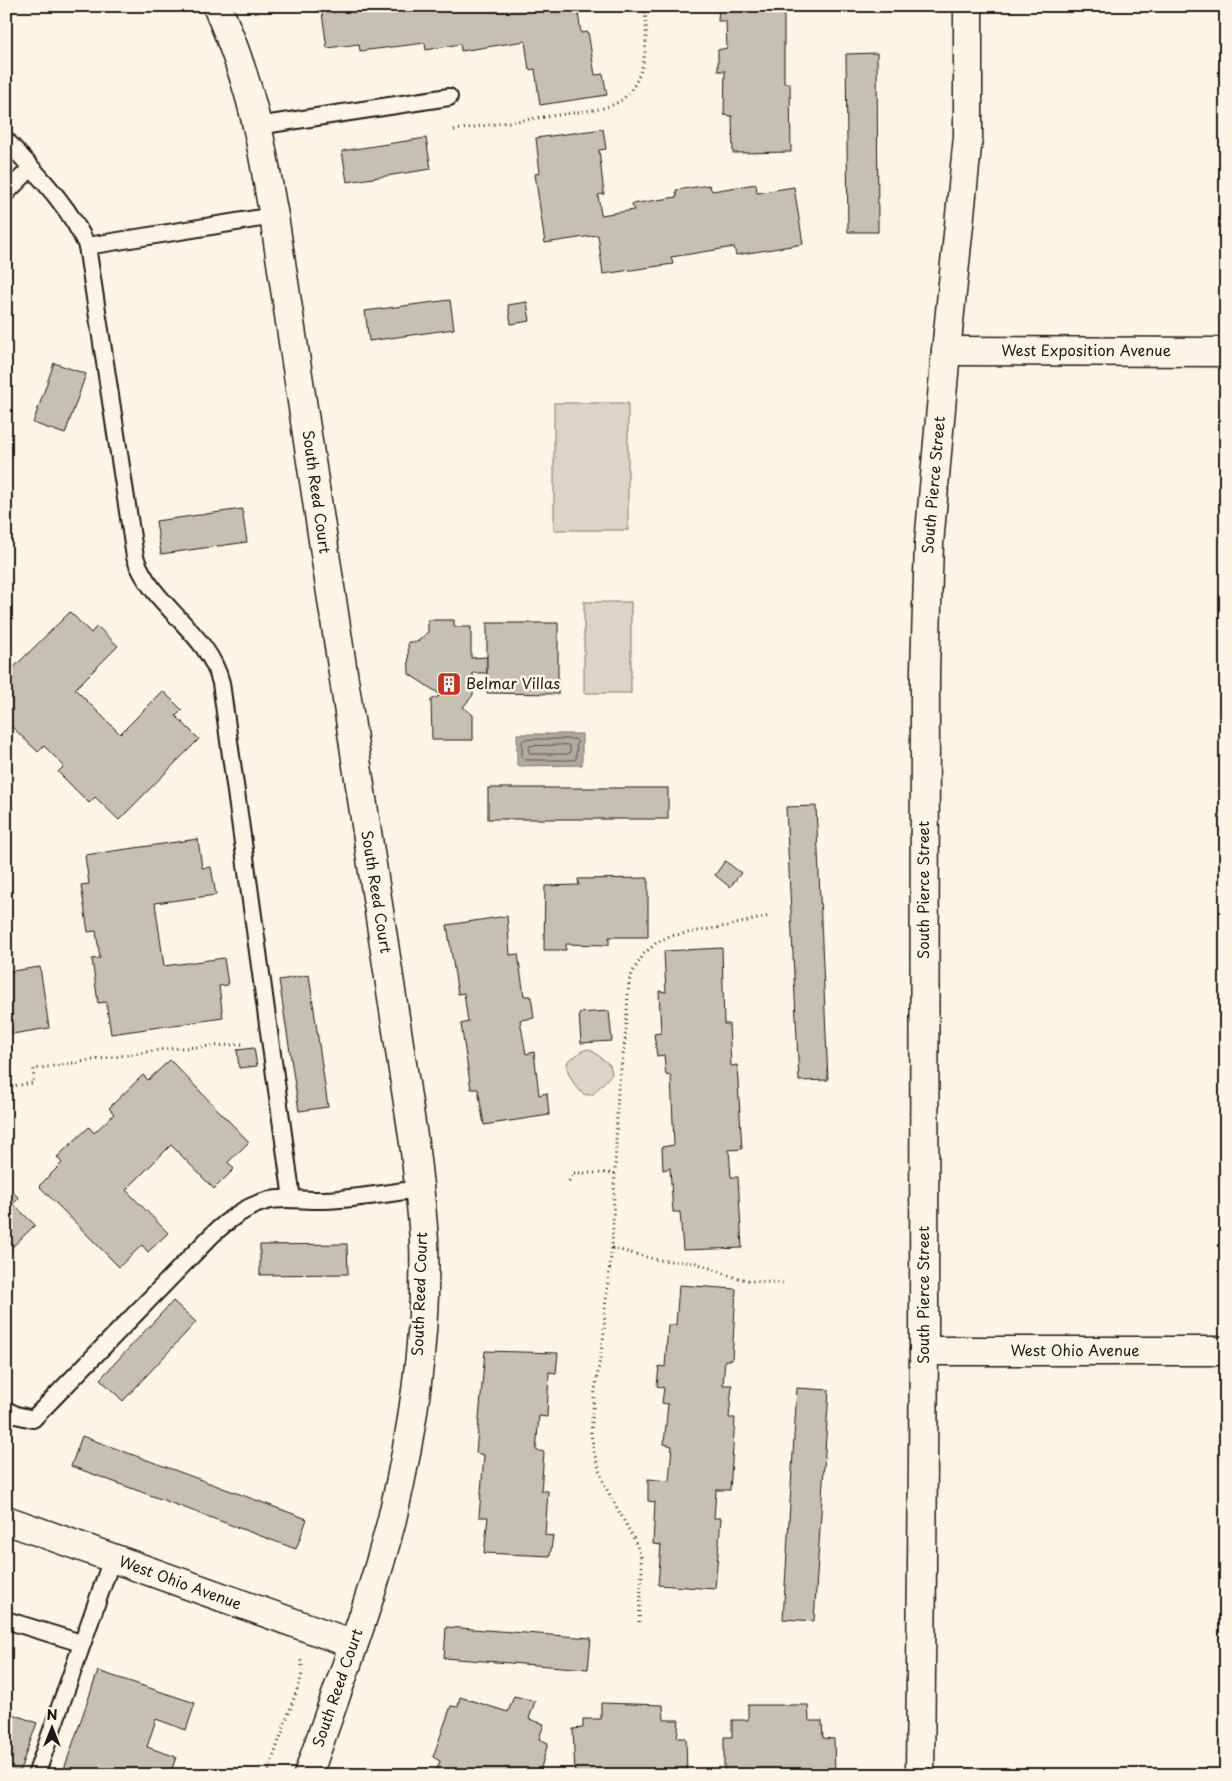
<svg xmlns="http://www.w3.org/2000/svg" width="1232" height="1781" viewBox="0 0 1232 1781" font-family="'Playpen Sans',sans-serif">
  <style>
    .green { fill: #dbd5c8; stroke: #7c7872 }
    .water { fill: #b0aba1; stroke: #75726c }
    .lines { fill: none; stroke-linecap: round; stroke-linejoin: round }
    .shore { stroke: #575551; stroke-width: 1 }
    .building { fill: #c4c0b3; stroke: #1c1c1c }
    .service-casing { stroke: #1c1c1c; stroke-width: 20 }
    .minor-casing { stroke: #1c1c1c; stroke-width: 31 }
    .tertiary-casing { stroke: #1c1c1c; stroke-width: 31 }
    .path { stroke: #1c1c1c; stroke-width: 3; stroke-dasharray: 1 4; stroke-linecap: butt }
    .service { stroke: #fcf5e5; stroke-width: 16 }
    .minor { stroke: #fcf5e5; stroke-width: 28 }
    .tertiary { stroke: #fcf5e5; stroke-width: 28 }
    .labels { text-anchor: middle; stroke-width: 5; stroke-linejoin: round; paint-order: stroke }
    .street-label { font-size: 15px; fill: #1c1c1c; stroke: #fcf5e5 }
    .poi-label { font-size: 15px; fill: #1c1c1c; stroke: #fcf5e5; text-anchor: start }
  </style>
  <rect width="100%" height="100%" fill="#fcf5e5"/>
  <filter id="ink" filterUnits="userSpaceOnUse"><feTurbulence type="fractalNoise" baseFrequency=".02" numOctaves="2"/><feDisplacementMap in="SourceGraphic" scale="10" xChannelSelector="R" yChannelSelector="G"/><feConvolveMatrix kernelMatrix="1 2 1 2 8 2 1 2 1" color-interpolation-filters="sRGB"/></filter>
  <g filter="url(#ink)">
    <g class="green">
      <rect x="554" y="403" width="74" height="127"/>
      <rect x="584" y="602" width="47" height="91"/>
      <path d="M590,1049l20,16 2,9 -20,21c-4,0 -8,0 -11,-3 -6,-5 -19,-25 -12,-32 1,-2 5,-3 7,-4 4,-5 7,-6 14,-7z"/>
    </g>
    <polygon class="water" points="517,734 582,734 582,765 517,766"/>
    <g class="lines">
      <g class="shore">
        <polygon points="525,739 575,739 577,741 576,759 574,760 524,760 522,758 522,742"/>
        <polygon points="568,745 570,748 570,752 568,754 531,754 529,752 529,747 530,746"/>
      </g>
    </g>
    <g class="building">
      <polygon points="321,6 577,6 581,33 588,32 595,75 603,74 607,95 540,105 535,69 529,70 525,41 461,51 460,44 426,50 425,43 360,51 359,44 327,48"/>
      <polygon points="719,6 784,6 784,83 790,83 791,152 733,153 732,116 724,115 725,71 718,71 718,50 727,48 726,21 718,21"/>
      <polygon points="877,53 878,232 848,232 846,54"/>
      <polygon points="603,129 606,149 599,150 604,194 598,195 601,215 634,210 632,204 677,197 676,190 709,185 712,191 756,184 757,193 794,187 803,244 736,255 734,247 671,257 673,264 603,274 598,235 545,243 535,174 540,173 536,138"/>
      <polygon points="426,138 431,169 347,182 342,151"/>
      <polygon points="450,300 454,329 369,341 365,311"/>
      <polygon points="527,302 530,321 511,324 508,305"/>
      <polygon points="54,363 86,374 65,434 33,423"/>
      <polygon points="242,509 247,542 161,554 156,521"/>
      <polygon points="70,612 91,633 97,626 118,646 75,689 120,734 163,691 182,710 176,716 199,739 119,820 95,797 89,803 58,772 64,766 44,746 38,752 6,721 6,717 10,713 6,709 6,675"/>
      <polygon points="428,620 454,620 454,627 471,627 471,658 487,657 487,673 473,673 473,695 463,707 473,715 473,740 432,740 431,700 441,695 409,674 408,642 417,642 428,632"/>
      <polygon points="487,623 558,623 558,694 487,693"/>
      <rect x="488" y="788" width="180" height="31"/>
      <polygon points="816,806 828,1080 799,1081 786,807"/>
      <polygon points="198,839 202,868 211,867 216,895 155,903 164,966 224,958 228,985 219,986 223,1018 111,1034 106,1002 98,1003 92,959 100,958 96,931 88,932 81,885 89,884 85,855"/>
      <polygon points="725,861 741,873 730,887 715,875"/>
      <polygon points="648,878 648,937 609,937 609,945 566,944 566,950 544,950 545,886 579,885 578,879"/>
      <polygon points="507,916 510,955 518,954 524,996 531,996 534,1018 520,1020 526,1054 534,1052 539,1095 547,1093 549,1115 484,1125 478,1089 471,1089 461,1024 468,1022 464,993 458,994 447,925"/>
      <polygon points="722,948 724,1024 729,1024 731,1066 737,1065 742,1149 729,1150 731,1177 738,1177 742,1248 683,1250 680,1212 673,1212 670,1168 663,1170 662,1147 674,1145 671,1076 666,1075 664,1055 657,1056 654,1034 661,1033 659,991 666,992 664,951"/>
      <polygon points="40,967 49,1028 12,1034 6,1000 6,972"/>
      <polygon points="309,975 328,1107 299,1111 279,980"/>
      <polygon points="609,1011 612,1041 581,1043 579,1013"/>
      <polygon points="254,1048 257,1066 239,1068 237,1050"/>
      <polygon points="170,1060 249,1142 228,1162 234,1169 214,1189 171,1145 126,1190 168,1233 148,1252 142,1245 119,1267 39,1186 62,1163 57,1157 89,1127 94,1133 114,1114 109,1108 143,1075 148,1080"/>
      <polygon points="6,1186 19,1198 13,1204 35,1225 6,1253"/>
      <polygon points="347,1244 348,1274 260,1275 260,1245"/>
      <polygon points="679,1285 736,1289 732,1360 725,1360 723,1385 732,1385 729,1418 735,1418 730,1490 716,1490 714,1518 721,1518 715,1589 658,1585 661,1545 653,1544 655,1502 648,1501 648,1479 669,1481 672,1446 664,1444 668,1404 662,1403 664,1388 657,1386 659,1366 665,1367 668,1325 676,1325"/>
      <polygon points="173,1301 196,1322 123,1401 100,1379"/>
      <polygon points="485,1351 558,1353 556,1373 549,1372 547,1417 539,1416 536,1450 544,1452 541,1491 548,1491 545,1535 553,1536 550,1556 484,1553 488,1517 479,1517 484,1455 476,1453"/>
      <polygon points="797,1388 829,1390 814,1621 783,1619"/>
      <polygon points="82,1436 307,1519 296,1549 71,1466"/>
      <polygon points="446,1627 591,1638 588,1669 444,1658"/>
      <polygon points="98,1671 195,1703 186,1730 156,1719 147,1747 176,1757 170,1775 62,1775"/>
      <polygon points="514,1696 535,1701 529,1719 544,1724 539,1739 548,1743 539,1775 442,1775 436,1772 440,1761 433,1757 451,1706 458,1707 460,1697 508,1712"/>
      <polygon points="601,1703 663,1705 664,1720 679,1720 677,1738 686,1738 687,1775 575,1775 573,1729 583,1728 583,1719 601,1719"/>
      <polygon points="748,1705 808,1705 809,1721 822,1721 823,1738 834,1739 835,1775 724,1775 724,1737 732,1737 732,1720 748,1720"/>
      <polygon points="10,1713 37,1723 18,1775 6,1775 6,1722"/>
    </g>
    <g class="lines">
      <defs>
        <g id="service">
          <polyline points="257,126 449,97"/>
          <path d="M6,140c30,33 63,65 81,106"/>
          <polyline points="6,193 31,168"/>
          <path d="M274,216l-187,30 48,311c17,50 73,74 86,126l71,516"/>
          <path d="M6,1410l10,5 17,4 178,-183c16,-15 33,-29 55,-35 18,-5 39,0 58,-1 32,-1 64,-7 96,-11"/>
          <polyline points="6,1620 81,1643"/>
          <polyline points="36,1775 112,1559"/>
        </g>
        <g id="minor">
          <path d="M217,6c17,39 31,79 40,120 7,30 11,60 17,90l140,927c4,33 8,65 10,98 3,92 -11,190 -32,278 -22,87 -55,171 -84,256"/>
          <polyline points="946,351 1226,352"/>
          <polyline points="924,1351 1226,1351"/>
          <polyline points="6,1520 353,1644"/>
        </g>
        <polyline id="tertiary" points="920,1775 924,1351 925,670 929,544 946,351 968,137 968,6"/>
      </defs>
      <use href="#service" class="service-casing"/>
      <use href="#minor" class="minor-casing"/>
      <use href="#tertiary" class="tertiary-casing"/>
      <g class="path">
        <path d="M454,130l146,-21c9,-3 18,-5 25,-12 22,-21 24,-63 19,-91"/>
        <polyline points="6,1087 33,1083 34,1069 166,1049 246,1044"/>
        <polyline points="569,1181 573,1173 615,1173"/>
        <polyline points="612,1248 658,1260 696,1263 737,1278 753,1281 783,1283"/>
        <polyline points="639,1622 642,1573 641,1556 635,1541 604,1484 594,1453 591,1432 594,1397 604,1333 605,1308 612,1248 618,1090 625,1041 629,981 633,971 644,954 656,943 670,936 727,926 770,916"/>
        <polyline points="267,1775 301,1678 303,1669 300,1658"/>
      </g>
      <use href="#service" class="service"/>
      <use href="#minor" class="minor"/>
      <use href="#tertiary" class="tertiary"/>
    </g>
  </g>
  <defs>
    <symbol id="building-square" viewBox="-11 -11 22 22"><rect x="-9" y="-9" width="18" height="18" rx="4" fill="#c8321e" stroke="#fcf5e5"/><path d="M-4-6H4V6H1V3H-1V6H-4ZM-2.5-4.3h1.7v1.8h-1.7ZM.8-4.3h1.7v1.8H.8ZM-2.5-1h1.7V.8h-1.7ZM.8-1h1.7V.8H.8Z" fill="#fff"/></symbol>
  </defs>
  <g fill-rule="evenodd">
    <use href="#building-square" x="435" y="670" width="28" height="28"/>
  </g>
  <g class="labels">
    <g class="street-label">
      <text x="1086" y="356">West Exposition Avenue</text>
      <text transform="translate(934 485) rotate(-85)" y="5">South Pierce Street</text>
      <text transform="translate(316 492) rotate(82)" y="5">South Reed Court</text>
      <text transform="translate(924 890) rotate(-90)" y="5">South Pierce Street</text>
      <text transform="translate(376 892) rotate(81)" y="5">South Reed Court</text>
      <text transform="translate(420 1294) rotate(-88)" y="5">South Reed Court</text>
      <text transform="translate(924 1295) rotate(-90)" y="5">South Pierce Street</text>
      <text x="1075" y="1356">West Ohio Avenue</text>
      <text transform="translate(180 1583) rotate(20)" y="5">West Ohio Avenue</text>
      <text transform="translate(338 1688) rotate(-71)" y="5">South Reed Court</text>
    </g>
    <g class="poi-label">
      <text x="466" y="689">Belmar Villas</text>
    </g>
  </g>
  <rect width="1232" height="1781" fill="none" stroke="#fcf5e5" stroke-width="25"/>
  <rect x="12" y="12" width="1207" height="1756" fill="none" stroke="#1c1c1c" stroke-width="2" filter="url(#ink)"/>
  <g transform="translate(52 1728)" stroke="#fcf5e5" stroke-width="4" paint-order="stroke">
  <path d="M0-4L9 19L0 12L-9 19Z" fill="#1c1c1c"/>
  <text y="-8" font-size="14" font-weight="bold" text-anchor="middle" fill="#1c1c1c">N</text>
  </g>
</svg>
